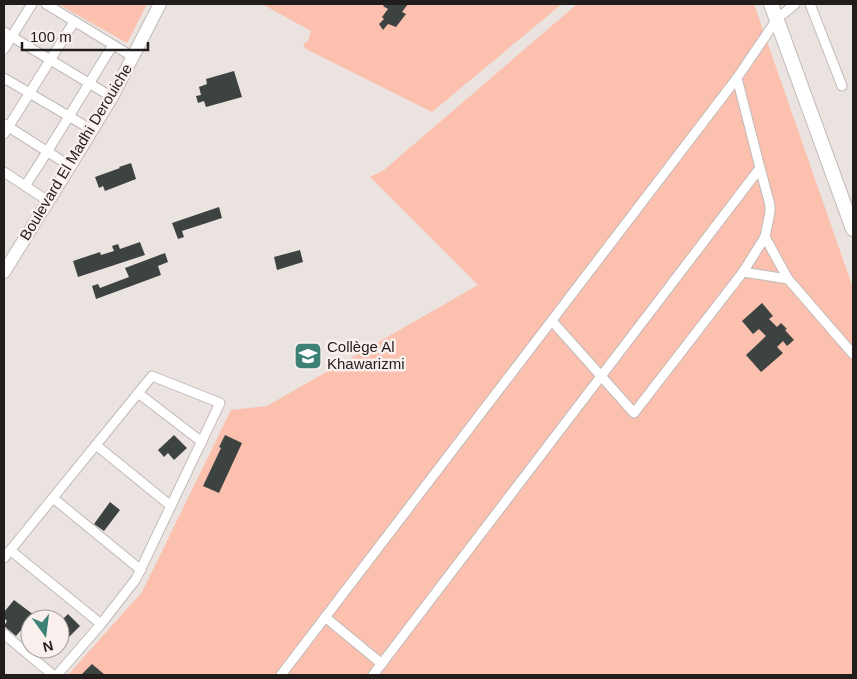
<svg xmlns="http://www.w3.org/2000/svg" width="857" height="679" viewBox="0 0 857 679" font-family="Helvetica,sans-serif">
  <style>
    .green { fill: #fcc0ae }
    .building { fill: #3c4341 }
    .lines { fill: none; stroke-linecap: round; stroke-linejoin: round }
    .street-casing { stroke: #c1b9b7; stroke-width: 11 }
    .secondary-casing { stroke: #c1b9b7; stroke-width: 14 }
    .primary-casing { stroke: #c1b9b7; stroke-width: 16 }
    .street { stroke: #fff; stroke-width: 9 }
    .secondary { stroke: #fff; stroke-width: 12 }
    .primary { stroke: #fff; stroke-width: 14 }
    .labels { text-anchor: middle; stroke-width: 5; stroke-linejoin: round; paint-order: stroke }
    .street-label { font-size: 15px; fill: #201d1c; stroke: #f9f0ed }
    .poi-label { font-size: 15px; fill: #201d1c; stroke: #f9f0ed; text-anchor: start }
  </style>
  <rect width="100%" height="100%" fill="#ebe3e0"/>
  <g class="green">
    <polygon points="58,4 147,4 127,43"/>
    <polygon points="262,4 562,4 432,112 306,49 303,44 308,41 311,31"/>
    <polygon points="577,4 754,4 853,288 853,675 68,675 142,592 231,410 267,406 478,285 370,177 384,170"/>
  </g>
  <g class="building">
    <polygon points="385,4 408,4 402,12 406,14 396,27 388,24 383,30 379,24 384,19 382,17 388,9 383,6"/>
    <polygon points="234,71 242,97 206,107 204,101 198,103 196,96 201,95 199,87 207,84 206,79"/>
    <polygon points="131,163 136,179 105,191 103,186 99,188 95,177 120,168 119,167"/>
    <polygon points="219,207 222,218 182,231 184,237 178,239 172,223"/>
    <polygon points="140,242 145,255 78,277 73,261 100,252 101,255 114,251 112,246 118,244 120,249"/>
    <polygon points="300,250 303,262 277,270 274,257"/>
    <polygon points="165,253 168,262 158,266 161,275 96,299 92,286 98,284 100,288 129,277 125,268"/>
    <polygon points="762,303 773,316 769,319 777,327 781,323 787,329 785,330 794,340 787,346 783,341 777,347 783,353 761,372 746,355 766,336 759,329 753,334 742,321"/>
    <polygon points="174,435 187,448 174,460 168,453 164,457 158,450"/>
    <polygon points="225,435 242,443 219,493 203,486 221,448 219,447"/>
    <polygon points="110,502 120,510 104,531 94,524"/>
    <polygon points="14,600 34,615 16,636 4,626 7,621 4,618 4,612"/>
    <polygon points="68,614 80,626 64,642 60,638 60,622"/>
    <polygon points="92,664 105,675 81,675"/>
  </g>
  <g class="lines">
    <defs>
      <g id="street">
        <polyline points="46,4 133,57"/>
        <polyline points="810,4 842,86"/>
        <polyline points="783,14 795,4"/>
        <polyline points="4,32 112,97"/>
        <polyline points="4,49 32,4"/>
        <polyline points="4,78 92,130"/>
        <polyline points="4,124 70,166"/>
        <polyline points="4,134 74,22"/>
        <polyline points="4,172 48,201"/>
        <path d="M25,186c31,-46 58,-94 88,-141"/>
        <polyline points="765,237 788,279 853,354"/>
        <polyline points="743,272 788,279"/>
        <polyline points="552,321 634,413 743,272 765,237 770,212 770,205 760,168"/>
        <polyline points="138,393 202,442"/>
        <polyline points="96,445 171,506"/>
        <polyline points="53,498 141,570"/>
        <polyline points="10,550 101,624"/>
        <polyline points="4,558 152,376 220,403 136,579 101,624 57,675"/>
        <polyline points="325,617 382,664"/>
        <polyline points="4,634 53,675"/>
        <polyline points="281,675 737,78 777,19"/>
        <polyline points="373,675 760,168 737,78"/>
      </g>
      <polyline id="secondary" points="4,272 70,166 112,97 160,4"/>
      <polyline id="primary" points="771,4 853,229"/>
    </defs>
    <use href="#street" class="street-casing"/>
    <use href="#secondary" class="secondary-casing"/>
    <use href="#primary" class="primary-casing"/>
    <use href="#street" class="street"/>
    <use href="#secondary" class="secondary"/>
    <use href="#primary" class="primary"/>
  </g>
  <defs>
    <symbol id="school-square" viewBox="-11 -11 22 22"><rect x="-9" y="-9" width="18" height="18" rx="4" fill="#3d8174" stroke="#f9f0ed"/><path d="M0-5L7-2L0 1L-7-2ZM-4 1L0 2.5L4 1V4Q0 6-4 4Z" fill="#fff"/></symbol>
  </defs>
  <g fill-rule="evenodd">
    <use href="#school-square" x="292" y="340" width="32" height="32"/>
  </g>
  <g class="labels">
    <g class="street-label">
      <text transform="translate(76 152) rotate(-59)" y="5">Boulevard El Madhi Derouiche</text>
    </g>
    <g class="poi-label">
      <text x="327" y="352">Collège Al<tspan x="327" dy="17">Khawarizmi</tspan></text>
    </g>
  </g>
  <rect width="857" height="679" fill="none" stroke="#201d1c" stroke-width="10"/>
  <g transform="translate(45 634) rotate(166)"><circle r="24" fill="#f9f0ed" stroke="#a29c99"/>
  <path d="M0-4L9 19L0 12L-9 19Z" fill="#3d8174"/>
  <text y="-8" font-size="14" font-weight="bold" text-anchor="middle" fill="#201d1c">N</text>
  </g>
  <path d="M22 42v8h126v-8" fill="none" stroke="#201d1c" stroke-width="2.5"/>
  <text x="30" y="42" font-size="15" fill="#201d1c" stroke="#f9f0ed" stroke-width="4" paint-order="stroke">100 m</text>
</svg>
